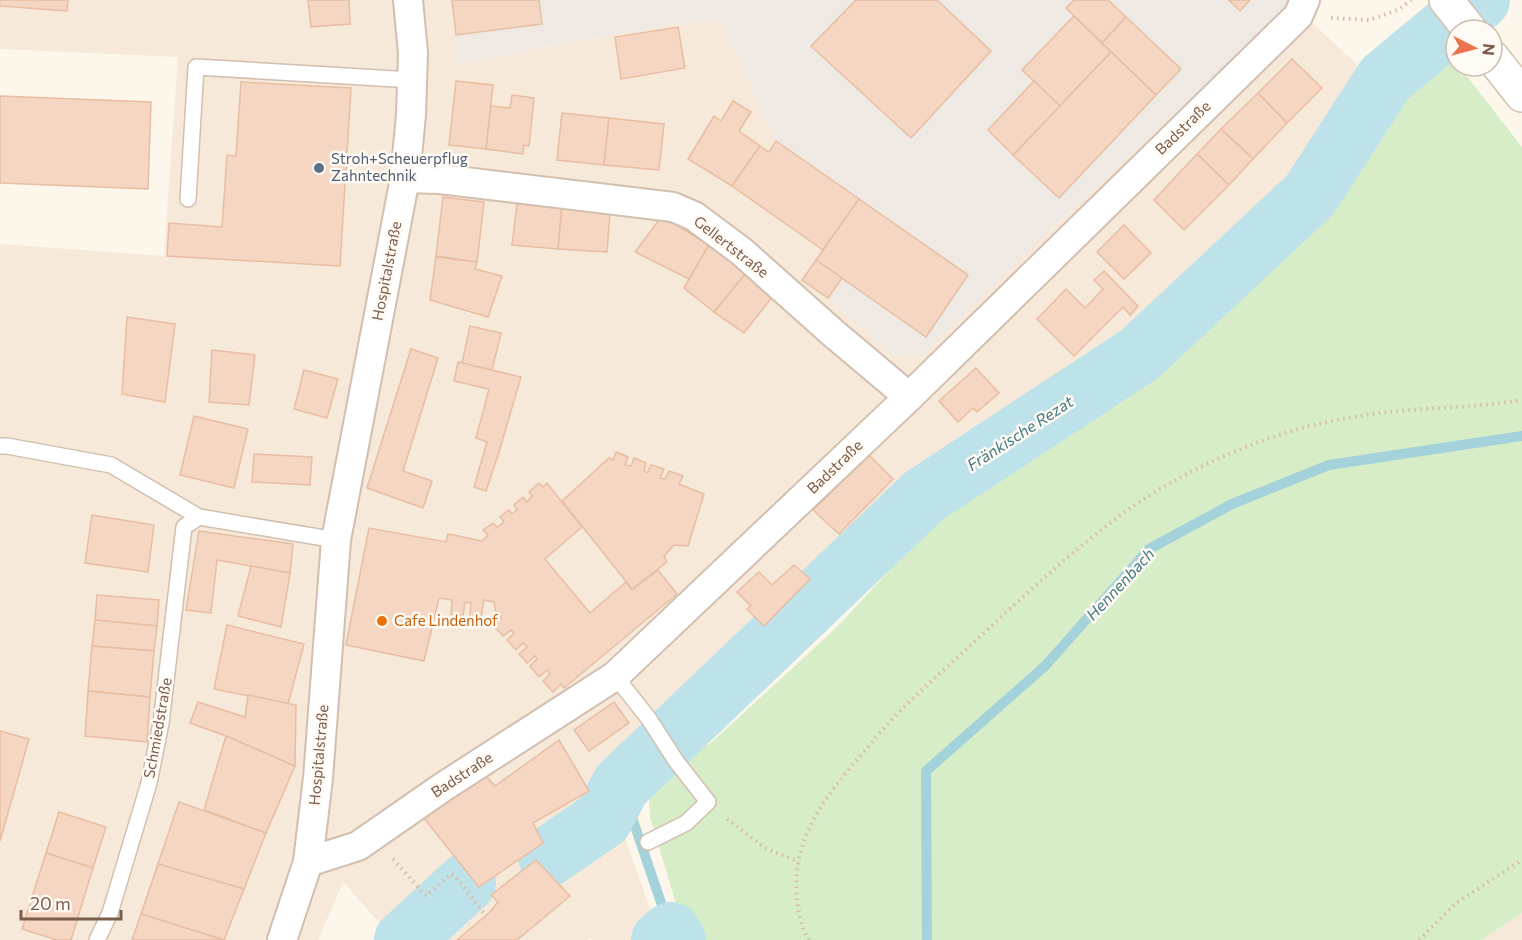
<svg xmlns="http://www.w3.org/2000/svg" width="1522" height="940" viewBox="0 0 1522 940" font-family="Commissioner,sans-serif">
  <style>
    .residential { fill: #f6e9d9 }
    .industrial { fill: #efe9e4 }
    .green { fill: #d7edc8 }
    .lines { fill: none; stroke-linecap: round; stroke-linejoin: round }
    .stream { stroke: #a4d2db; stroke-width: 10 }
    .river { stroke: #bee2e9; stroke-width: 60 }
    .building { fill: #f4d6c2; stroke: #e8bda1; stroke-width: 1.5 }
    .lane-casing { stroke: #d2bfaf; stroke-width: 18 }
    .street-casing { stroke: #d2bfaf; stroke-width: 32 }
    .secondary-casing { stroke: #d7c1af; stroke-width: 36 }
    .path { stroke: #dabaa4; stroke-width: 4; stroke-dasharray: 1.5 4.5; stroke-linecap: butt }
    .lane { stroke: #fff; stroke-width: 15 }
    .street { stroke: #fff; stroke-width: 28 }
    .secondary { stroke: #fff; stroke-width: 33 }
    .service-dot { fill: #5c6f8a; stroke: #fffaf3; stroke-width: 2 }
    .food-dot { fill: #e8710a; stroke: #fffaf3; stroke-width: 2 }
    .labels { text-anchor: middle; stroke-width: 5; stroke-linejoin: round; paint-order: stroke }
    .street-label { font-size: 15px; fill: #7b5d4c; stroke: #fffaf3 }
    .service-label { font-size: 15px; fill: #4e5e75; stroke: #fffaf3; text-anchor: start }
    .food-label { font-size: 15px; fill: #c56008; stroke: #fffaf3; text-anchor: start }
    .water-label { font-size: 16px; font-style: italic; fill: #417b87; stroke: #fffaf3 }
  </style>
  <rect width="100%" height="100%" fill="#fdf7eb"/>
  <g class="residential">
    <polygon points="0,0 452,0 459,63 680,23 720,20 776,141 859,199 816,260 890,353 905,356 923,355 1070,211 1292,4 1373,79 1296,187 1128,342 906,493 711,685 600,767 654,920 638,940 593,940 590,938 587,940 395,940 343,882 318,940 0,940 0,244 164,256 178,57 0,49"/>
    <polygon points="1522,913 1522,940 1481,940"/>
  </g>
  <polygon class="industrial" points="452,0 1296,0 1070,211 923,356 905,356 890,353 828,298 816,260 858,199 776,141 720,20 680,23 458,63"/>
  <polygon class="green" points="1453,59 1456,63 1456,66 1459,66 1522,147 1522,913 1481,940 691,940 683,927 650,817 648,780 712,742 835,629 943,513 1173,356 1241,294 1334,195 1403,99"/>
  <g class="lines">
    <g class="stream">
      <polyline points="621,785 671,932"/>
      <polyline points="927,940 926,771 1045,666 1149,549 1232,504 1329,465 1522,436"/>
    </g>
    <g class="river">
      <polyline points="548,857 603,819 621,785 924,496 1140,354 1310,195 1385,79 1480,0"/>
      <polyline points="404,940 466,883"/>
      <polyline points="661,940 671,932 676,940"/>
    </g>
  </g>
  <g class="building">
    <polygon points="0,0 68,0 67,11 0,6"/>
    <polygon points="308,0 349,0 350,24 311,27"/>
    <polygon points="452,0 539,0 542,24 456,35"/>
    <polygon points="856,0 937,0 991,51 911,138 811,46"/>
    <polygon points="1074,0 1108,0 1126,17 1102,43 1066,8"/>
    <polygon points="1229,0 1250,0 1240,11"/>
    <polygon points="1074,16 1111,52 1060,106 1022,70"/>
    <polygon points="1126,17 1181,69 1156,95 1102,43"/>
    <polygon points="678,27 685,68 621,79 615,37"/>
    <polygon points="1111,52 1156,95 1059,198 1013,155"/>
    <polygon points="1292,59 1322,88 1287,123 1258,93"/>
    <polygon points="456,81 493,85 486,149 449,145"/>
    <polygon points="1034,81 1060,106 1013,155 988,130"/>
    <polygon points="241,82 351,88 340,266 167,256 169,223 222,227 227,155 236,156"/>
    <polygon points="1258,93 1287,123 1253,159 1221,129"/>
    <polygon points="512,95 534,98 529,146 524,145 523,154 486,149 491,106 510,108"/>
    <polygon points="0,96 151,102 148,189 0,183"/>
    <polygon points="733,101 751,112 739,131 760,146 732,186 688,159 714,116 721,121"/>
    <polygon points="562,113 609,118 604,165 557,160"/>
    <polygon points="609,118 664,124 659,170 604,165"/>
    <polygon points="1221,129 1253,159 1229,185 1197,154"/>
    <polygon points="776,141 859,199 823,250 732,186 760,146 769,152"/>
    <polygon points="1197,154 1229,185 1184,230 1154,200"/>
    <polygon points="443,197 484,202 477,262 436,256"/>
    <polygon points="859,199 968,275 926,337 816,260"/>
    <polygon points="517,204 562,207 558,249 512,245"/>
    <polygon points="562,207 610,213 607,252 558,249"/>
    <polygon points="662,216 709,245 689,279 635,252"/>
    <polygon points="1124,225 1151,253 1124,279 1097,252"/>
    <polygon points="709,245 746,273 714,312 684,288"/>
    <polygon points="436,257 477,262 475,269 502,276 488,317 430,300"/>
    <polygon points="816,260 842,278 828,298 802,280"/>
    <polygon points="1104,271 1138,306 1130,315 1123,307 1074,356 1037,319 1066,289 1085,308 1103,289 1094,280"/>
    <polygon points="746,273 773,296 744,333 714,312"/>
    <polygon points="127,317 175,324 165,402 122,394"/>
    <polygon points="470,326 501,333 492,370 462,363"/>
    <polygon points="411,349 438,358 403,471 432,481 423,508 367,488"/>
    <polygon points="212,350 255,355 249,405 209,402"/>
    <polygon points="458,362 521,377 499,452 486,491 474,487 487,442 476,438 489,389 454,381"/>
    <polygon points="976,368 999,393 977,412 973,408 958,422 939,401"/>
    <polygon points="304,370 338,379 327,418 294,409"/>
    <polygon points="194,416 248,429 234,488 180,475"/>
    <polygon points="616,452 628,457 625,465 631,466 634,458 646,463 644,471 647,473 651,465 664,469 660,478 665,479 669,471 683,476 679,484 704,494 688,546 674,545 664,556 667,562 632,589 562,501 609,458 613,460"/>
    <polygon points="254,454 312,457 310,485 252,482"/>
    <polygon points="869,455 893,479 839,534 813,510"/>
    <polygon points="539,483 543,487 547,483 582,527 545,559 590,613 626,582 632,590 658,570 677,594 564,688 561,684 553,692 543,681 550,674 547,670 539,677 530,666 537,659 535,656 527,663 519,654 527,647 523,643 516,650 507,640 514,633 511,630 503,636 493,625 501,618 496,613 494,602 484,600 481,617 470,616 471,603 465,602 463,616 451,614 452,600 439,598 424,661 346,645 369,528 446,542 448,534 482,541 488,535 483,530 493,523 497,527 504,522 500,517 509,510 512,514 517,510 514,505 523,497 527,502 532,496 529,492"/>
    <polygon points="92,515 154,525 148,572 85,563"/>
    <polygon points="199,531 293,544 290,573 217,560 211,613 186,610"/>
    <polygon points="794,565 810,579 764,626 747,609 751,606 737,592 759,572 772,585"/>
    <polygon points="251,566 290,573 281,627 238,616"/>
    <polygon points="97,595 159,600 157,626 95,620"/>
    <polygon points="95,620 157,626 154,651 92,646"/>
    <polygon points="227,625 304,644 288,704 214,689"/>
    <polygon points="92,646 154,651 150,697 88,691"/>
    <polygon points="88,691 150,697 147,742 85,736"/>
    <polygon points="248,695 296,705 295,766 226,736 190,723 198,702 245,717"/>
    <polygon points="614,702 629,723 589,751 574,730"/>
    <polygon points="0,731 29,739 0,841"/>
    <polygon points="226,736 295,766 266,833 204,810"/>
    <polygon points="559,740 589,791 533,823 543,843 479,887 423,817 483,773 495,786"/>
    <polygon points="179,802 266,833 244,889 158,864"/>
    <polygon points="59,812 106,827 93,868 46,853"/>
    <polygon points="46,853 93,868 71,940 57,940 22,929"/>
    <polygon points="536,860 570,896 517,940 457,940 490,912 498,902 491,895"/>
    <polygon points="158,864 244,889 224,940 141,914"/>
    <polygon points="141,914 224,940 132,940"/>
  </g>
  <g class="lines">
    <defs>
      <g id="lane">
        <polyline points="188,199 196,67 412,80"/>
        <polyline points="0,446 7,446 111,465 199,517 336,540"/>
        <polyline points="615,676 649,719 676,761 708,802 686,823 648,842"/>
        <polyline points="97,940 110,913 149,783 161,723 184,527 199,517"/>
      </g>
      <g id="street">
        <polyline points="405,178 440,179 673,207 694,216 741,251 833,333 909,397"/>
        <polyline points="308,862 358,846 443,787 615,676 909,397 1298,16 1305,0"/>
        <polyline points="282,940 308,862 318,778 336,540 405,178 411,115 413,53 408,0"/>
      </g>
      <g id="secondary">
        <polyline points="1446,0 1470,30"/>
        <polyline points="1492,57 1522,95"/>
      </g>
    </defs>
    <use href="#lane" class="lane-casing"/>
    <use href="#street" class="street-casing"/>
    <use href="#secondary" class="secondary-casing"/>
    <g class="path">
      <polyline points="1331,18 1369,20 1398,10 1411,0"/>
      <polyline points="727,819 765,848 797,861"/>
      <polyline points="393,859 426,896 451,874 455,876 486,916"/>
      <path d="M809,940c-15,-23 -16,-70 -6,-96 11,-33 36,-64 59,-90 12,-14 23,-28 36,-41 28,-28 58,-54 87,-81 46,-43 95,-88 147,-125 43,-30 92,-53 141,-70 34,-12 71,-19 106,-24 48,-6 96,-5 143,-13"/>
      <polyline points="1419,940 1456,903 1522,860"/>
    </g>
    <use href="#lane" class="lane"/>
    <use href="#street" class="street"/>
    <use href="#secondary" class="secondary"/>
  </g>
  <circle class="service-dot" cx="319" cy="168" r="6"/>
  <circle class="food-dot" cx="382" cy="621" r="6"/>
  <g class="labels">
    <g class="street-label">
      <text transform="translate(1183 128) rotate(-44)" y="5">Badstraße</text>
      <text transform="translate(731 247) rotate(38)" y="5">Gellertstraße</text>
      <text transform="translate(387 271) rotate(-79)" y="5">Hospitalstraße</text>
      <text transform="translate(835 467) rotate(-44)" y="5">Badstraße</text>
      <text transform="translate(158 728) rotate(-80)" y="5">Schmiedstraße</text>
      <text transform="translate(319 755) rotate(-85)" y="5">Hospitalstraße</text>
      <text transform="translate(462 775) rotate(-33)" y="5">Badstraße</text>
    </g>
    <g class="service-label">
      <text x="331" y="164">Stroh+Scheuerpflug<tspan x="331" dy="17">Zahntechnik</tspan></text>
    </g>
    <g class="food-label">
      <text x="394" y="626">Cafe Lindenhof</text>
    </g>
    <g class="water-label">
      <text transform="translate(1020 433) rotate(-33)" y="6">Fränkische Rezat</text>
      <text transform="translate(1120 584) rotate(-47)" y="6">Hennenbach</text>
    </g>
  </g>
  <g transform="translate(1474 48) rotate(96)"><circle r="28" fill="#fffaf3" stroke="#cabbb0" stroke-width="1.5"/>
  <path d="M0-4.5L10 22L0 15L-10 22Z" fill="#eb724d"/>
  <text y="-9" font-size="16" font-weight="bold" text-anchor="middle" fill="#7b5d4c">N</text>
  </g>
  <path d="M21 910v9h100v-9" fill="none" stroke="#7b5d4c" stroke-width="3"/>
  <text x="30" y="910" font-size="18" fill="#7b5d4c" stroke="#fffaf3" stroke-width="4.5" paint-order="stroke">20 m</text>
</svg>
